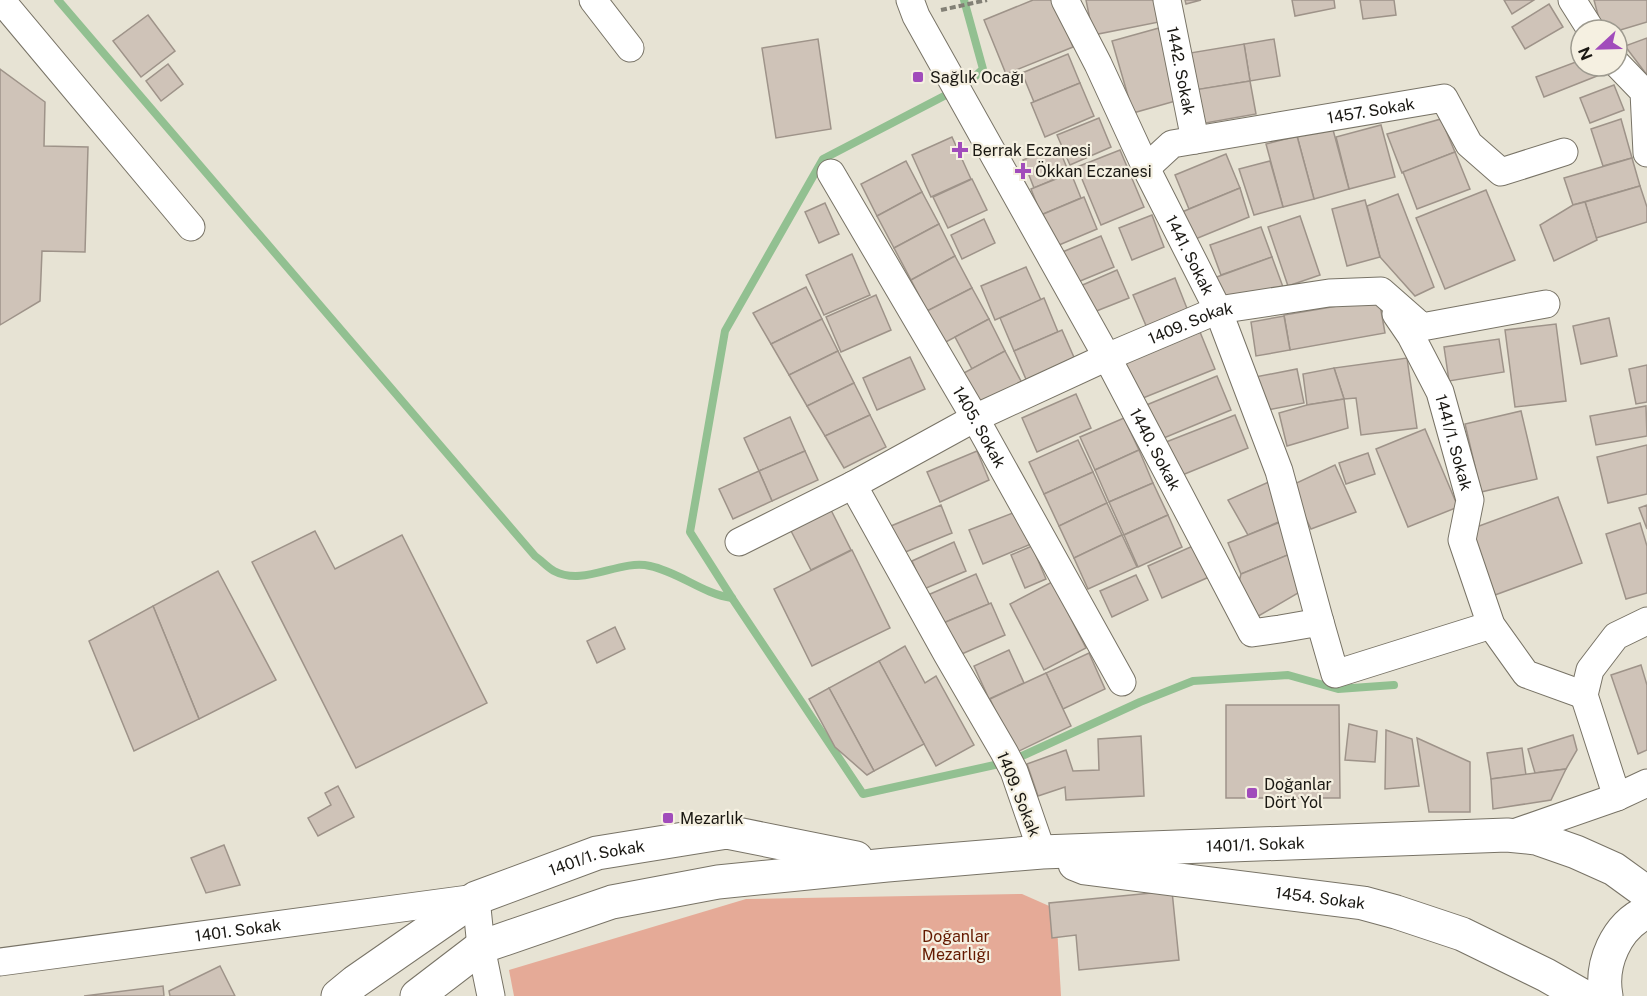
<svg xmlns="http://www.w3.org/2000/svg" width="1647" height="996" viewBox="0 0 1647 996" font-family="'Public Sans',sans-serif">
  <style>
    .green { fill: #e5aa97 }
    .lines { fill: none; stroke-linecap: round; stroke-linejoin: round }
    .stream { stroke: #92c091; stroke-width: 8 }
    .building { fill: #cfc3b8; stroke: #9e9389; stroke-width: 1.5 }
    .minor-casing { stroke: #787366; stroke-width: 29 }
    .major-casing { stroke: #787366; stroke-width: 35 }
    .path { stroke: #838076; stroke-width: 4; stroke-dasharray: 6 3; stroke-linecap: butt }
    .minor { stroke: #fff; stroke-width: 27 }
    .major { stroke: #fff; stroke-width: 33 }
    .poi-dot { fill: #a14cbb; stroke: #f5f0e1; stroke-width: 2 }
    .labels { text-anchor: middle; stroke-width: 4.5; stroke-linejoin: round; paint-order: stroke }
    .street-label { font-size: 16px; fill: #1a1813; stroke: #f5f0e1 }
    .poi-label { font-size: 16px; fill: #1a1813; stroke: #f5f0e1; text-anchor: start }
    .park-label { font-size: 16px; fill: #641a00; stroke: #f5f0e1 }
  </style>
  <rect width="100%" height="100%" fill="#e7e3d4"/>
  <polygon class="green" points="1022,894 1056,909 1061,996 514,996 509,970 746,899"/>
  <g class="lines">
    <g class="stream">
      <path d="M58,0l477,556c6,4 12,11 19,15 30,16 65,-12 96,-5 29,6 53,28 82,32"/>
      <polyline points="964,0 983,69 969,82"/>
      <polyline points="946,95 823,159 725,331 690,532 732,598 863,794 999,764"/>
      <polyline points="1022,756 1140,702 1193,681 1288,675 1338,689 1394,685"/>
    </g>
  </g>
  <g class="building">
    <polygon points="1033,0 1054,0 1073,47 1006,74 984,20"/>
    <polygon points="1086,0 1154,0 1159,22 1093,35"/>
    <polygon points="1185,0 1201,0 1186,4"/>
    <polygon points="1292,0 1334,0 1335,8 1295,16"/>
    <polygon points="1360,0 1394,0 1396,15 1363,19"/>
    <polygon points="1504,0 1534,0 1512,14"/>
    <polygon points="1594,0 1647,0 1647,22 1617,31 1602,30"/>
    <polygon points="1549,4 1563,27 1525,49 1512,27"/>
    <polygon points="148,15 175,51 141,77 113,41"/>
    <polygon points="1159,28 1179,100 1133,113 1112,41"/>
    <polygon points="1647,38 1647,75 1625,46"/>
    <polygon points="818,39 831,129 776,138 762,48"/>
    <polygon points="1274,39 1280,76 1250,81 1244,44"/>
    <polygon points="1244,44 1250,81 1196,90 1190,53"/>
    <polygon points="1068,54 1080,83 1034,102 1022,73"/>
    <polygon points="1581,60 1581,66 1599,66 1602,74 1544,97 1536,77"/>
    <polygon points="168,64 183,84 161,101 146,81"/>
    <polygon points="0,69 45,102 44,146 88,147 85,252 42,251 40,301 0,325"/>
    <polygon points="1250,81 1256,114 1200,124 1194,90"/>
    <polygon points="1080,83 1094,116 1045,137 1031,103"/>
    <polygon points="1614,85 1624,110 1590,123 1580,98"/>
    <polygon points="1099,118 1111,147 1070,165 1057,135"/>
    <polygon points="1441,119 1455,152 1402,173 1387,134"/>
    <polygon points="1621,119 1632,158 1603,166 1591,129"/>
    <polygon points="1381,125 1395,177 1349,189 1336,137"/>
    <polygon points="1332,126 1349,189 1314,199 1297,136"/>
    <polygon points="1297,136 1314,199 1283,207 1266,144"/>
    <polygon points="952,137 971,179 931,197 912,155"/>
    <polygon points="1058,146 1069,173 1034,188 1023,160"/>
    <polygon points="1120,150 1144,207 1101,225 1077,167"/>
    <polygon points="1455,152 1470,189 1417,209 1403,172"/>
    <polygon points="1226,154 1240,188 1189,209 1175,175"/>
    <polygon points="1632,158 1640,186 1573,205 1564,178"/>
    <polygon points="906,161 922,192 877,216 861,184"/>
    <polygon points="1270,161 1283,207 1254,215 1239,169"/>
    <polygon points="1071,173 1081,198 1041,215 1031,189"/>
    <polygon points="972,179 987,210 948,228 933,197"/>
    <polygon points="1640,186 1647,207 1647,222 1596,238 1585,202"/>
    <polygon points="1240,188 1249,217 1193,240 1182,212"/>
    <polygon points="1486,190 1515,260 1445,289 1416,218"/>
    <polygon points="922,192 939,224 894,248 877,216"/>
    <polygon points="1398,194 1434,287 1415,296 1380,257 1367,206"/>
    <polygon points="1084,197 1097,229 1052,248 1041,215"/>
    <polygon points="1365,200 1380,257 1347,266 1332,209"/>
    <polygon points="1585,202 1597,240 1554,261 1540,225 1573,205"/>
    <polygon points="825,203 839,234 819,243 805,212"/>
    <polygon points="1152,215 1164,247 1132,260 1119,228"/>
    <polygon points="1300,216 1320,275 1288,286 1268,227"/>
    <polygon points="984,219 995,243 962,259 951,235"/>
    <polygon points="939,224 955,256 911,280 894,248"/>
    <polygon points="1261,227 1272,257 1221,275 1210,245"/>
    <polygon points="1101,236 1114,267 1073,284 1060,253"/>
    <polygon points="852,254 870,295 824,315 806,275"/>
    <polygon points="955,256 972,288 927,311 911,280"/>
    <polygon points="1272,257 1283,287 1224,307 1214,278"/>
    <polygon points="1026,267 1041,300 995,320 981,286"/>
    <polygon points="1117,270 1129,298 1089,314 1078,287"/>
    <polygon points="1175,278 1188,311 1147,328 1133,295"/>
    <polygon points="806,287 822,319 771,344 753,313"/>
    <polygon points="972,288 989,319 944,343 927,311"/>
    <polygon points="876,295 891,330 841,352 826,317"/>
    <polygon points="1044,298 1058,332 1014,351 1000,318"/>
    <polygon points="1379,299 1385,333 1290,350 1284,315"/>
    <polygon points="1284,316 1290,350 1256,356 1251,322"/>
    <polygon points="1609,318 1617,356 1581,364 1573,326"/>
    <polygon points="822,319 838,351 789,375 771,344"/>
    <polygon points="989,319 1005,351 972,369 955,337"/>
    <polygon points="1556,324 1566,401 1515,407 1505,330"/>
    <polygon points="1062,330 1076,362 1028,384 1014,351"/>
    <polygon points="1200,332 1215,369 1138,400 1123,363"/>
    <polygon points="1499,339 1504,372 1449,381 1444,347"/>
    <polygon points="838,351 854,383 807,406 789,375"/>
    <polygon points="1005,351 1022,383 977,407 960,375"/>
    <polygon points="910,357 925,389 877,410 863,378"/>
    <polygon points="1407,358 1417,428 1361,435 1356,398 1344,399 1334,368"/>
    <polygon points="1647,365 1647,402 1636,404 1629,369"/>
    <polygon points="1334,368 1344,399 1307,405 1303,374"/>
    <polygon points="1297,369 1304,403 1262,411 1255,377"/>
    <polygon points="1217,376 1231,410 1159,440 1144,406"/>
    <polygon points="854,383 870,415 825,436 807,406"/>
    <polygon points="1076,394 1091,428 1037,452 1022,418"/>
    <polygon points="1344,399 1348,428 1287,446 1279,413 1307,405"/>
    <polygon points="1646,406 1647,436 1596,445 1590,416"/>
    <polygon points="1521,411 1537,479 1481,492 1465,424"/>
    <polygon points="870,415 886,447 844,468 825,436"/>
    <polygon points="1235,415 1248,448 1175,478 1161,444"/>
    <polygon points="790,417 805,451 759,471 744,438"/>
    <polygon points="1124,418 1139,450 1095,470 1080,437"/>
    <polygon points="1425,429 1458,507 1408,527 1376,449"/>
    <polygon points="1078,440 1093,472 1044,494 1029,462"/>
    <polygon points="1647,445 1647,494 1608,503 1597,457"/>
    <polygon points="1139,450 1153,483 1109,502 1095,470"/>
    <polygon points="805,451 818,480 772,501 759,471"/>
    <polygon points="977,451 989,480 940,502 927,472"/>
    <polygon points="1368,453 1375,474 1346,484 1339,463"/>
    <polygon points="1335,465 1356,512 1311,529 1290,486"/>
    <polygon points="759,471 772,501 733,519 719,489"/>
    <polygon points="1093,472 1107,503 1059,526 1044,494"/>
    <polygon points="1271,481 1288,518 1248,535 1228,500"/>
    <polygon points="1153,483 1168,515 1124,535 1109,502"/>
    <polygon points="1558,497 1582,563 1495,595 1471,529"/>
    <polygon points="1107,503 1122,535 1074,558 1059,526"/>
    <polygon points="941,505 952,533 903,553 891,526"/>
    <polygon points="1647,505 1647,529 1639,508"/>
    <polygon points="831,510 851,550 811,570 788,525"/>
    <polygon points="1018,511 1031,544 983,564 969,530"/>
    <polygon points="1168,515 1182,547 1138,567 1124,535"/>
    <polygon points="1283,521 1295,552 1241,574 1228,543"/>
    <polygon points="1640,523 1647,546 1647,593 1626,599 1606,534"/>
    <polygon points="315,531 335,569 402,535 487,703 356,768 252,562"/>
    <polygon points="1122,535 1137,567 1088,589 1074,558"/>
    <polygon points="954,542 966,571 924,589 912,561"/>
    <polygon points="1195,545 1209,577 1162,598 1148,566"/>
    <polygon points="1032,546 1046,579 1025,588 1011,555"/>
    <polygon points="852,550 890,628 812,666 774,589"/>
    <polygon points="1295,552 1305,589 1255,618 1238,586 1241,574"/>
    <polygon points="218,571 276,680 199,719 153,606"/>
    <polygon points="976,574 989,604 941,624 928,595"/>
    <polygon points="1136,575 1148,600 1112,617 1100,591"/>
    <polygon points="1052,582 1086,648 1044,670 1010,604"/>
    <polygon points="991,603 1005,635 955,657 941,624"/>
    <polygon points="153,606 199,719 134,751 89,641"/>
    <polygon points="615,627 625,649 597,663 587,641"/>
    <polygon points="905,646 925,683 936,676 974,745 936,766 879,661"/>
    <polygon points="1009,650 1024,683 989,699 974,666"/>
    <polygon points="1089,653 1105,689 1063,709 1046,673"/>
    <polygon points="879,661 924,744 874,771 829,688"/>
    <polygon points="1641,665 1647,685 1647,750 1638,754 1611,675"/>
    <polygon points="1046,673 1071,726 1015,753 990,699"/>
    <polygon points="829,688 874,771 867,775 835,747 809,699"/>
    <polygon points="1226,705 1339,705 1340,798 1226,798"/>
    <polygon points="1349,724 1377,731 1375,762 1345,760"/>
    <polygon points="1386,730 1412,739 1419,786 1385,789"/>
    <polygon points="1573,735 1577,750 1566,769 1535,773 1528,749"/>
    <polygon points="1141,736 1144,796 1066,800 1065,787 1038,796 1027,764 1066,750 1073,771 1099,770 1098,739"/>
    <polygon points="1417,738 1470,762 1470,812 1429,812"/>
    <polygon points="1522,748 1526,775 1491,779 1487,753"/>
    <polygon points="1566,769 1551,800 1493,809 1491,779"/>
    <polygon points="338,786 354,817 318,836 308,818 331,805 325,793"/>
    <polygon points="224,845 240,885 206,893 191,858"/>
    <polygon points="1172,891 1179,960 1079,970 1076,935 1052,938 1049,903"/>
    <polygon points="220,966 235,996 170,996 169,991"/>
    <polygon points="163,986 164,996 84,996"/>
  </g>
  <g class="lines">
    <defs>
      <g id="minor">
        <polyline points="1,0 191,227"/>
        <polyline points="593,0 630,48"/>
        <path id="s1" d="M910,0l6,16 191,341 145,276 28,-4 40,-7 15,52 156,-49"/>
        <path id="s2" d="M1065,0l33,64 48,104 72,142 61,161 41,151"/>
        <path id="s3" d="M1167,0l28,140"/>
        <polyline points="1572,0 1591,30"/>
        <polyline points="1617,64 1644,92 1647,153"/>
        <path id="s4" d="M1146,168l26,-24 272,-46 25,46 32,28 63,-20"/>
        <path id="s5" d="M831,173l144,245 147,264"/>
        <path id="s6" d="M1396,314l15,22 29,56 30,108 -8,40 29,85 35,49 58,21"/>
        <polyline points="739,542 853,485"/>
        <polyline points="1617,797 1584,695 1590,670 1616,636 1647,621"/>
        <polyline points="1508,835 1617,797 1647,783"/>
        <path id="s7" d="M1042,852l-28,-81 -10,-19 -57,-98 -94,-169 122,-67 132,-61 111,-47 111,-17 52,-2 41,36 124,-23"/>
        <path id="s8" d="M0,962l476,-64 5,49 10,49"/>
      </g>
      <g id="major">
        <path id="s9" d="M1075,864l10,4 278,35 33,9 66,22 84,41 37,21"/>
        <path id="s10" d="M338,996l17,-14 121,-84 121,-45 130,-21 129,26"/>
        <path id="s11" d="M417,996l64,-49 131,-45 106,-20 169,-17 155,-13 465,-17 29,3 40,14 38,17 33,24"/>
        <path d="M1606,996c-6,-32 10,-70 41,-84"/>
      </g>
    </defs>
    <use href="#minor" class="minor-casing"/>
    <use href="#major" class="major-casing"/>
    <polyline class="path" points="941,10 987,0"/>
    <use href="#minor" class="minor"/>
    <use href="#major" class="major"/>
  </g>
  <g class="poi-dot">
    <rect x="912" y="71" width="12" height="12" rx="3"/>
    <path d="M957 141h6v6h6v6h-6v6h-6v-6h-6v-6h6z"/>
    <path d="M1020 162h6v6h6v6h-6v6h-6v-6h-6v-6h6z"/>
    <rect x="1246" y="787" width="12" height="12" rx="3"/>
    <rect x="662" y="812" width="12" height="12" rx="3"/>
  </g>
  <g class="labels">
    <g class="street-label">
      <text dy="6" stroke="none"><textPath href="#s3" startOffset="72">1442. Sokak</textPath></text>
      <text dy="6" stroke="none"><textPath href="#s4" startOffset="237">1457. Sokak</textPath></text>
      <text dy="6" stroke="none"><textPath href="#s2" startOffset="284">1441. Sokak</textPath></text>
      <text dy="6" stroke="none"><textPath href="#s7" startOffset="789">1409. Sokak</textPath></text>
      <text dy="6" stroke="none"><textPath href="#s5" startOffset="294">1405. Sokak</textPath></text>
      <text dy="6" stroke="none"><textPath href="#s6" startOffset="142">1441/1. Sokak</textPath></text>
      <text dy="6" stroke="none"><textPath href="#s1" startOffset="512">1440. Sokak</textPath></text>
      <text transform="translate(1019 794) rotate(68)" y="6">1409. Sokak</text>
      <text dy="6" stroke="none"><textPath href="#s11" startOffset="866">1401/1. Sokak</textPath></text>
      <text dy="6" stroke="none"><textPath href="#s10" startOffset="297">1401/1. Sokak</textPath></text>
      <text dy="6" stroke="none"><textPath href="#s9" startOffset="248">1454. Sokak</textPath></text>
      <text dy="6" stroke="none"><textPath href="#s8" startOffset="240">1401. Sokak</textPath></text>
    </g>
    <g class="poi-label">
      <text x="930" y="83">Sağlık Ocağı</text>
      <text x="972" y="156">Berrak Eczanesi</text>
      <text x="1035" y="177">Ökkan Eczanesi</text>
      <text x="1264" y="790">Doğanlar<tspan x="1264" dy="18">Dört Yol</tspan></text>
      <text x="680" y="824">Mezarlık</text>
    </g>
    <g class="park-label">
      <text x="956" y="942">Doğanlar<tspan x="956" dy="18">Mezarlığı</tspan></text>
    </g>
  </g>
  <g transform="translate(1599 48) rotate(248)"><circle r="28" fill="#f5f0e1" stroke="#9d9a8f" stroke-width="1.5"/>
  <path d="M0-4.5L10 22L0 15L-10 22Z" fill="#a14cbb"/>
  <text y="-9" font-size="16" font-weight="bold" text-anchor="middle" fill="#1a1813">N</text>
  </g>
</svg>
